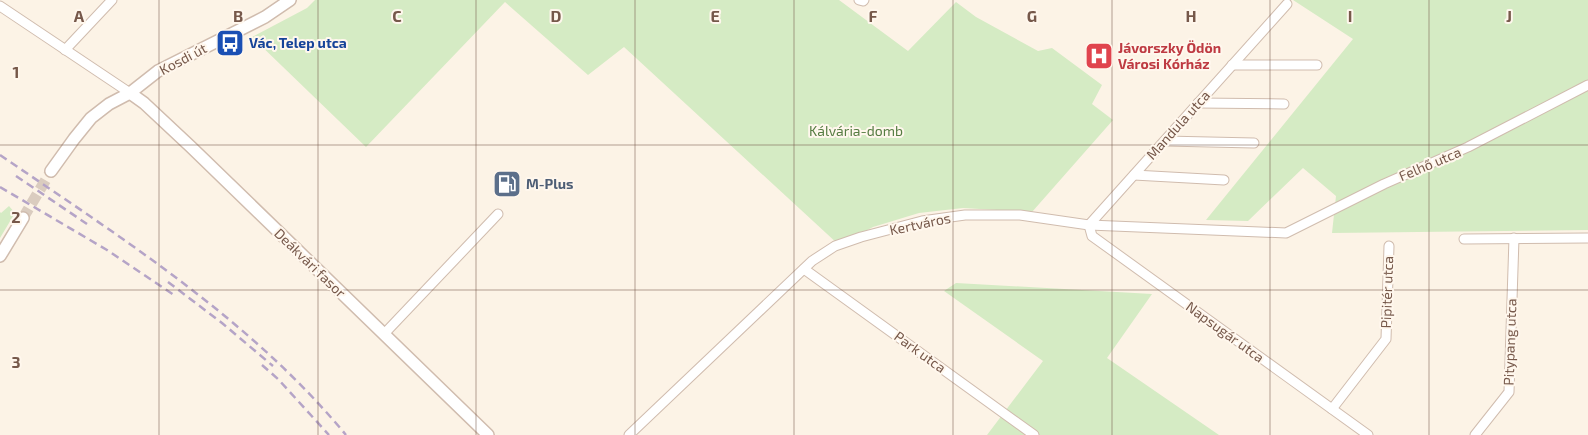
<svg xmlns="http://www.w3.org/2000/svg" width="1588" height="435" viewBox="0 0 1588 435" font-family="'Exo 2',sans-serif">
  <style>
    .green { fill: #d5ebc4 }
    .lines { fill: none; stroke-linecap: round; stroke-linejoin: round }
    .tertiary-tunnel { stroke: #daccbf; stroke-width: 11; stroke-dasharray: 11 5.5; stroke-linecap: butt }
    .minor-casing { stroke: #d0bcae; stroke-width: 11 }
    .tertiary-casing { stroke: #d0bcae; stroke-width: 14 }
    .minor { stroke: #fff; stroke-width: 9 }
    .tertiary { stroke: #fff; stroke-width: 11 }
    .rail { stroke: #b5a4c7; stroke-width: 2.5; stroke-dasharray: 8 5; stroke-linecap: butt }
    .grid { fill: none; stroke: #76584a; stroke-width: 1; stroke-opacity: 0.55 }
    .labels { text-anchor: middle; stroke-width: 4; stroke-linejoin: round; paint-order: stroke }
    .transit-label { font-size: 14px; font-weight: bold; fill: #164399; stroke: #fff7ed; text-anchor: start }
    .health-label { font-size: 14px; font-weight: bold; fill: #be3a42; stroke: #fff7ed; text-anchor: start }
    .street-label { font-size: 14px; fill: #76584a; stroke: #fff7ed }
    .park-label { font-size: 14px; fill: #567c42; stroke: #fff7ed }
    .service-label { font-size: 14px; font-weight: bold; fill: #4e5e75; stroke: #fff7ed; text-anchor: start }
    .grid-label { font-size: 16px; text-anchor: middle; font-weight: bold; fill: #76584a; stroke: #fff7ed; stroke-width: 4; stroke-linejoin: round; paint-order: stroke }
  </style>
  <rect width="100%" height="100%" fill="#fcf3e6"/>
  <g class="green">
    <polygon points="315,0 839,0 908,51 956,2 976,17 1038,51 1052,48 1102,85 1092,104 1113,120 1032,212 963,208 919,213 873,227 839,245 624,47 588,75 505,2 366,147 252,37 307,8"/>
    <polygon points="1293,0 1588,0 1588,230 1332,233 1336,196 1303,168 1248,221 1206,220 1353,39"/>
    <polygon points="9,206 15,213 0,238 0,212 1,213"/>
    <polygon points="956,283 1152,294 1107,358 1219,435 987,435 1043,361 944,291"/>
  </g>
  <g class="lines">
    <polyline class="tertiary-tunnel" points="23,218 51,171"/>
    <defs>
      <g id="minor">
        <polyline points="859,0 863,1 864,0"/>
        <polyline points="0,6 130,93"/>
        <polyline points="65,50 112,0"/>
        <polyline points="1232,65 1317,65"/>
        <polyline points="1198,103 1284,104"/>
        <polyline points="1165,141 1254,143"/>
        <polyline points="1134,175 1224,180"/>
        <polyline points="1089,225 1092,236 1368,435"/>
        <polyline points="1089,225 1287,4"/>
        <polyline points="1464,239 1588,238"/>
        <polyline points="804,269 1034,435"/>
        <polyline points="384,334 498,214"/>
        <polyline points="1332,409 1386,339 1389,246"/>
        <polyline points="629,435 812,261 835,246 861,237 922,221 965,215 1020,215 1089,225 1286,233 1384,184 1468,147 1588,85"/>
        <polyline points="1475,435 1509,392 1514,238"/>
      </g>
      <g id="tertiary">
        <polyline points="130,93 144,103 191,147 488,435"/>
        <polyline points="51,171 74,139 91,118 109,104 130,93 158,71 265,17 290,0"/>
        <polyline points="0,256 23,218"/>
      </g>
    </defs>
    <use href="#minor" class="minor-casing"/>
    <use href="#tertiary" class="tertiary-casing"/>
    <use href="#minor" class="minor"/>
    <use href="#tertiary" class="tertiary"/>
    <g class="rail">
      <path d="M0,155c123,84 251,165 346,280"/>
      <polyline points="16,176 87,224"/>
      <polyline points="0,187 107,250 174,295"/>
      <polyline points="168,282 222,323 273,366"/>
      <polyline points="262,365 278,379 329,435"/>
    </g>
  </g>
  <path class="grid" d="M159,0v435M318,0v435M476,0v435M635,0v435M794,0v435M953,0v435M1112,0v435M1270,0v435M1429,0v435M0,145h1588M0,290h1588"/>
  <defs>
    <symbol id="bus-square" viewBox="-11 -11 22 22"><rect x="-9" y="-9" width="18" height="18" rx="4" fill="#1a4fb4" stroke="#fff7ed"/><path d="M-5-6H5V4H4V6H2V4H-2V6H-4V4H-5ZM-3.5-4V0h7V-4ZM-3.5 1.2v1.5H-2V1.2ZM2 1.2v1.5H3.5V1.2Z" fill="#fff"/></symbol>
    <symbol id="hospital-square" viewBox="-11 -11 22 22"><rect x="-9" y="-9" width="18" height="18" rx="4" fill="#e0444e" stroke="#fff7ed"/><path d="M-5-5h3v3.5h4V-5h3V5h-3V1.5h-4V5h-3Z" fill="#fff"/></symbol>
    <symbol id="fuel-square" viewBox="-11 -11 22 22"><rect x="-9" y="-9" width="18" height="18" rx="4" fill="#5c6f8a" stroke="#fff7ed"/><path d="M-5.5-6h7V0h2V4h1.3V-2.5L3-4.5l.8-.8L6-3V5H2.5V1h-1V6h-7ZM-4.2-4.7v3.2H.2V-4.7Z" fill="#fff"/></symbol>
  </defs>
  <g fill-rule="evenodd">
    <use href="#bus-square" x="214" y="27" width="32" height="32"/>
    <use href="#hospital-square" x="1083" y="40" width="32" height="32"/>
    <use href="#fuel-square" x="491" y="168" width="32" height="32"/>
  </g>
  <g class="labels">
    <g class="transit-label">
      <text x="249" y="48">Vác, Telep utca</text>
    </g>
    <g class="health-label">
      <text x="1118" y="53">Jávorszky Ödön<tspan x="1118" dy="16">Városi Kórház</tspan></text>
    </g>
    <g class="street-label">
      <text transform="translate(183 59) rotate(-28)" y="5">Kosdi út</text>
      <text transform="translate(1178 125) rotate(-48)" y="5">Mandula utca</text>
      <text transform="translate(1430 164) rotate(-23)" y="5">Felhő utca</text>
      <text transform="translate(920 224) rotate(-12)" y="5">Kertváros</text>
      <text transform="translate(310 263) rotate(44)" y="5">Deákvári fasor</text>
      <text transform="translate(1387 292) rotate(-88)" y="5">Pipitér utca</text>
      <text transform="translate(1225 332) rotate(36)" y="5">Napsugár utca</text>
      <text transform="translate(1510 342) rotate(-88)" y="5">Pitypang utca</text>
      <text transform="translate(920 352) rotate(36)" y="5">Park utca</text>
    </g>
    <g class="park-label">
      <text x="856" y="136">Kálvária-domb</text>
    </g>
    <g class="service-label">
      <text x="526" y="189">M-Plus</text>
    </g>
  </g>
  <g class="grid-label">
    <text x="79" y="22">A</text>
    <text x="238" y="22">B</text>
    <text x="397" y="22">C</text>
    <text x="556" y="22">D</text>
    <text x="715" y="22">E</text>
    <text x="873" y="22">F</text>
    <text x="1032" y="22">G</text>
    <text x="1191" y="22">H</text>
    <text x="1350" y="22">I</text>
    <text x="1509" y="22">J</text>
    <text x="16" y="78">1</text>
    <text x="16" y="223">2</text>
    <text x="16" y="368">3</text>
  </g>
</svg>
